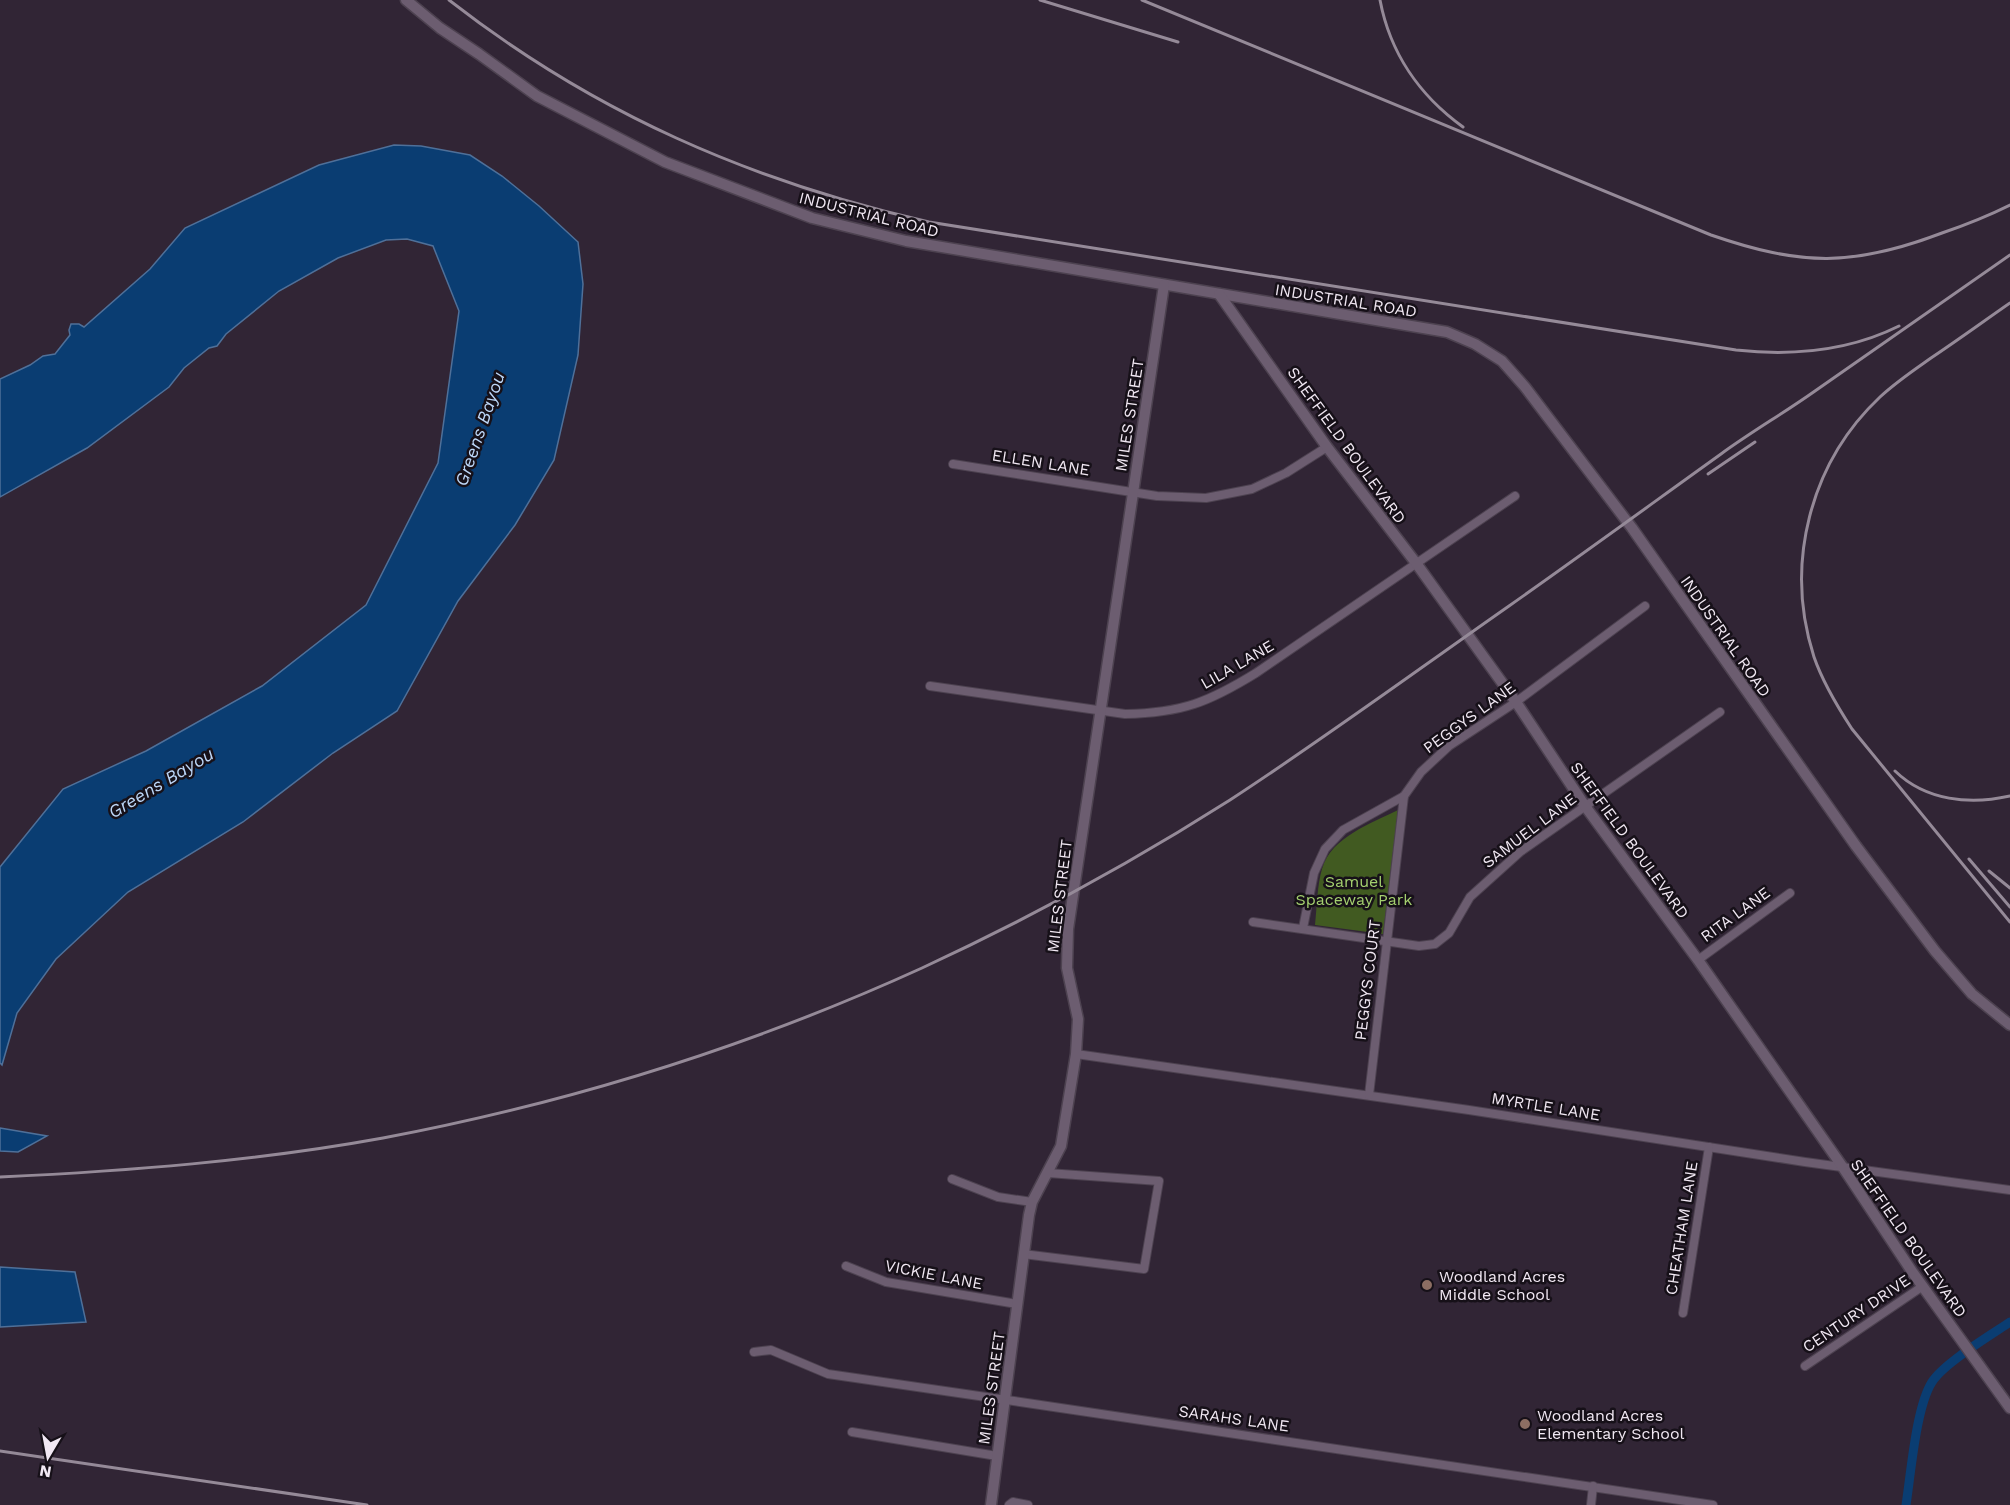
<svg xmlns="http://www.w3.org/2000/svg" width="2010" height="1505" viewBox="0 0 2010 1505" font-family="'Work Sans',sans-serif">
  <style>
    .green { fill: #415a21 }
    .water { fill: #0a3d72; stroke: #4f7099; stroke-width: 1.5 }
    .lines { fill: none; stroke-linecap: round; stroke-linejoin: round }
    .canal { stroke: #0a3d72; stroke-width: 9 }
    .minor-casing { stroke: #4d4250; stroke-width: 10 }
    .tertiary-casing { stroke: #4d4250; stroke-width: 13 }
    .minor { stroke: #6c5d70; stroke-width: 8 }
    .tertiary { stroke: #6c5d70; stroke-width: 10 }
    .rail { stroke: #958a98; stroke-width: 3 }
    .education-dot { fill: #8d6e63; stroke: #161018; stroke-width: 2 }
    .labels { text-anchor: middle; stroke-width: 5; stroke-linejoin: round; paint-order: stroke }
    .street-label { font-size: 16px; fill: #f1e8f3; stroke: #161018 }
    .park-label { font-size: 16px; fill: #a4d06f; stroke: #161018 }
    .poi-label { font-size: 16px; fill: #f1e8f3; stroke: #161018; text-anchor: start }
    .water-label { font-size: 18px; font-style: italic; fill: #bcd6f7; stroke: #161018 }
  </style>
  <rect width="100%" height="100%" fill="#312535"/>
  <path class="green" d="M1398,810l-15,124 -68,-9c2,-18 2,-39 7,-56 9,-32 50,-46 76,-59z"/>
  <g class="water">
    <polygon points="394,145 421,146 470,155 502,176 539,206 578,242 583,284 578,355 554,460 515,525 458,601 397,711 333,753 243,822 128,892 56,959 17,1013 2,1065 0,1063 0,867 63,789 146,751 262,686 366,605 438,463 459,311 433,246 407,239 386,240 338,258 279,291 226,334 217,346 209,348 184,368 169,387 87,448 0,497 0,379 30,365 43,356 55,354 70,335 69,330 71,324 79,324 84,327 150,269 185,228 319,165"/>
    <polygon points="0,1128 47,1136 18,1152 0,1151"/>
    <polygon points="0,1267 75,1272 86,1322 0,1327"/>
  </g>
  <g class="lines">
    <path class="canal" d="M1906,1505c5,-32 10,-98 26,-123 12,-19 59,-47 78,-60"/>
    <defs>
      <g id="minor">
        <polyline points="953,464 1157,496 1206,498 1252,489 1286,473 1327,447"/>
        <path d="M930,686l195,28c57,-1 84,-12 131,-41l259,-177"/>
        <polyline points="1253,922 1419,946 1435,944 1449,933 1470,897 1520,852 1720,712"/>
        <polyline points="1303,928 1314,873 1325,849 1343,830 1404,796 1421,772 1449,746 1516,702 1645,606"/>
        <polyline points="1698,960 1790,893"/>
        <polyline points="1076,1054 1469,1110 1805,1162 2010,1190"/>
        <polyline points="1369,1095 1404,796"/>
        <polyline points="952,1179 998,1197 1032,1202"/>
        <polyline points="1023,1254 1144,1269 1159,1181 1048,1173"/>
        <polyline points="846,1266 886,1282 1017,1304"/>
        <polyline points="1683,1313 1709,1147"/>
        <path d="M754,1352l17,-2 57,24c295,43 590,85 885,131"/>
        <polyline points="1805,1366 1923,1286"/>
        <polyline points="852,1432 997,1456"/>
        <polyline points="1009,1505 1013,1502 1028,1505"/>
        <polyline points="1591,1505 1593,1486"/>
      </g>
      <g id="tertiary">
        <polyline points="406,0 440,28 479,54 537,96 665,162 812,218 906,241 1447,332 1475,344 1502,361 1525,387 1632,528 1856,846 1935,951 1972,994 2010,1025"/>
        <polyline points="1219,294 1327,447 1416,563 1516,702 1585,806 1698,960 1842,1166 1913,1273 2010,1408"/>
        <polyline points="991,1505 1029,1215 1032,1202 1061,1146 1076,1054 1078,1019 1067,968 1068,929 1164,285"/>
      </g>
    </defs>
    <use href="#minor" class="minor-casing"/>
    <use href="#tertiary" class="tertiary-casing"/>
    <use href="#minor" class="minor"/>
    <use href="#tertiary" class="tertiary"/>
    <g class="rail">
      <path d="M449,0c145,113 301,181 480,222l807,128c55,6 113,1 163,-24"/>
      <polyline points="1040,0 1178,42"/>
      <path d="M1142,0l569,235c90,31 142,32 231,-2 23,-8 46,-17 68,-28"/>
      <path d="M1380,0c10,53 40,96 83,127"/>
      <path d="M2010,303c-26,18 -52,37 -79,55 -17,12 -35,24 -51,39 -70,66 -96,167 -66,260 9,26 23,49 38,72l158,193"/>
      <polyline points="1708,474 1755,442"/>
      <path d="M1895,771c31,30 75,34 115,25"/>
      <polyline points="1969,859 2010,907"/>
      <polyline points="1989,871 2010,888"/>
      <path d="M0,1177c128,-6 257,-16 383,-39 185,-35 368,-92 539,-170 106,-49 209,-105 308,-168 95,-62 186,-129 279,-194 71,-50 141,-101 212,-152 30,-22 63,-41 94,-63 65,-45 130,-90 195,-136"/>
      <polyline points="0,1451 367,1505"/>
    </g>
  </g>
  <g class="education-dot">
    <circle cx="1427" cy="1285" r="6"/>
    <circle cx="1525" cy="1424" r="6"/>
  </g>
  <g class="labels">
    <g class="street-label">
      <text transform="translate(869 214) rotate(14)" y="6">INDUSTRIAL ROAD</text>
      <text transform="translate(1346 300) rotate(9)" y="6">INDUSTRIAL ROAD</text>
      <text transform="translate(1129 415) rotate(-81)" y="6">MILES STREET</text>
      <text transform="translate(1347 445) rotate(54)" y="6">SHEFFIELD BOULEVARD</text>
      <text transform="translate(1041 462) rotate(9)" y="6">ELLEN LANE</text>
      <text transform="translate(1726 636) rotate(55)" y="6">INDUSTRIAL ROAD</text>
      <text transform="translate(1237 664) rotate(-30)" y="6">LILA LANE</text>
      <text transform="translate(1469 717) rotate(-36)" y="6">PEGGYS LANE</text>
      <text transform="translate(1529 830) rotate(-37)" y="6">SAMUEL LANE</text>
      <text transform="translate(1630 840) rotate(54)" y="6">SHEFFIELD BOULEVARD</text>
      <text transform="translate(1059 896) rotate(-83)" y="6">MILES STREET</text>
      <text transform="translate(1735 914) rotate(-36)" y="6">RITA LANE</text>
      <text transform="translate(1367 980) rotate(-83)" y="6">PEGGYS COURT</text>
      <text transform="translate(1546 1106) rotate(9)" y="6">MYRTLE LANE</text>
      <text transform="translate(1681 1228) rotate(-81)" y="6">CHEATHAM LANE</text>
      <text transform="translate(1909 1238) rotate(55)" y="6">SHEFFIELD BOULEVARD</text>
      <text transform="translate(934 1274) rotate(11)" y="6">VICKIE LANE</text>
      <text transform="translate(1856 1313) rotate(-34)" y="6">CENTURY DRIVE</text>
      <text transform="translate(991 1388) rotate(-82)" y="6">MILES STREET</text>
      <text transform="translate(1234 1418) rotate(8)" y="6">SARAHS LANE</text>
    </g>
    <g class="park-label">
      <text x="1354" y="887">Samuel<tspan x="1354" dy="18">Spaceway Park</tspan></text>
    </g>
    <g class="poi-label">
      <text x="1439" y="1282">Woodland Acres<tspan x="1439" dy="18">Middle School</tspan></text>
      <text x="1537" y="1421">Woodland Acres<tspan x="1537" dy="18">Elementary School</tspan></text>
    </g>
    <g class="water-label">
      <text transform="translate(480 429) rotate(-71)" y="6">Greens Bayou</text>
      <text transform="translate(161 783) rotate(-31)" y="6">Greens Bayou</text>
    </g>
  </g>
  <g transform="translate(48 1457) rotate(190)" stroke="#161018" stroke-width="4.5" paint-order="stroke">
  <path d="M0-4.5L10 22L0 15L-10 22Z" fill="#f1e8f3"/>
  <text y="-9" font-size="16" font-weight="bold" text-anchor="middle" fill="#f1e8f3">N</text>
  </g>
</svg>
